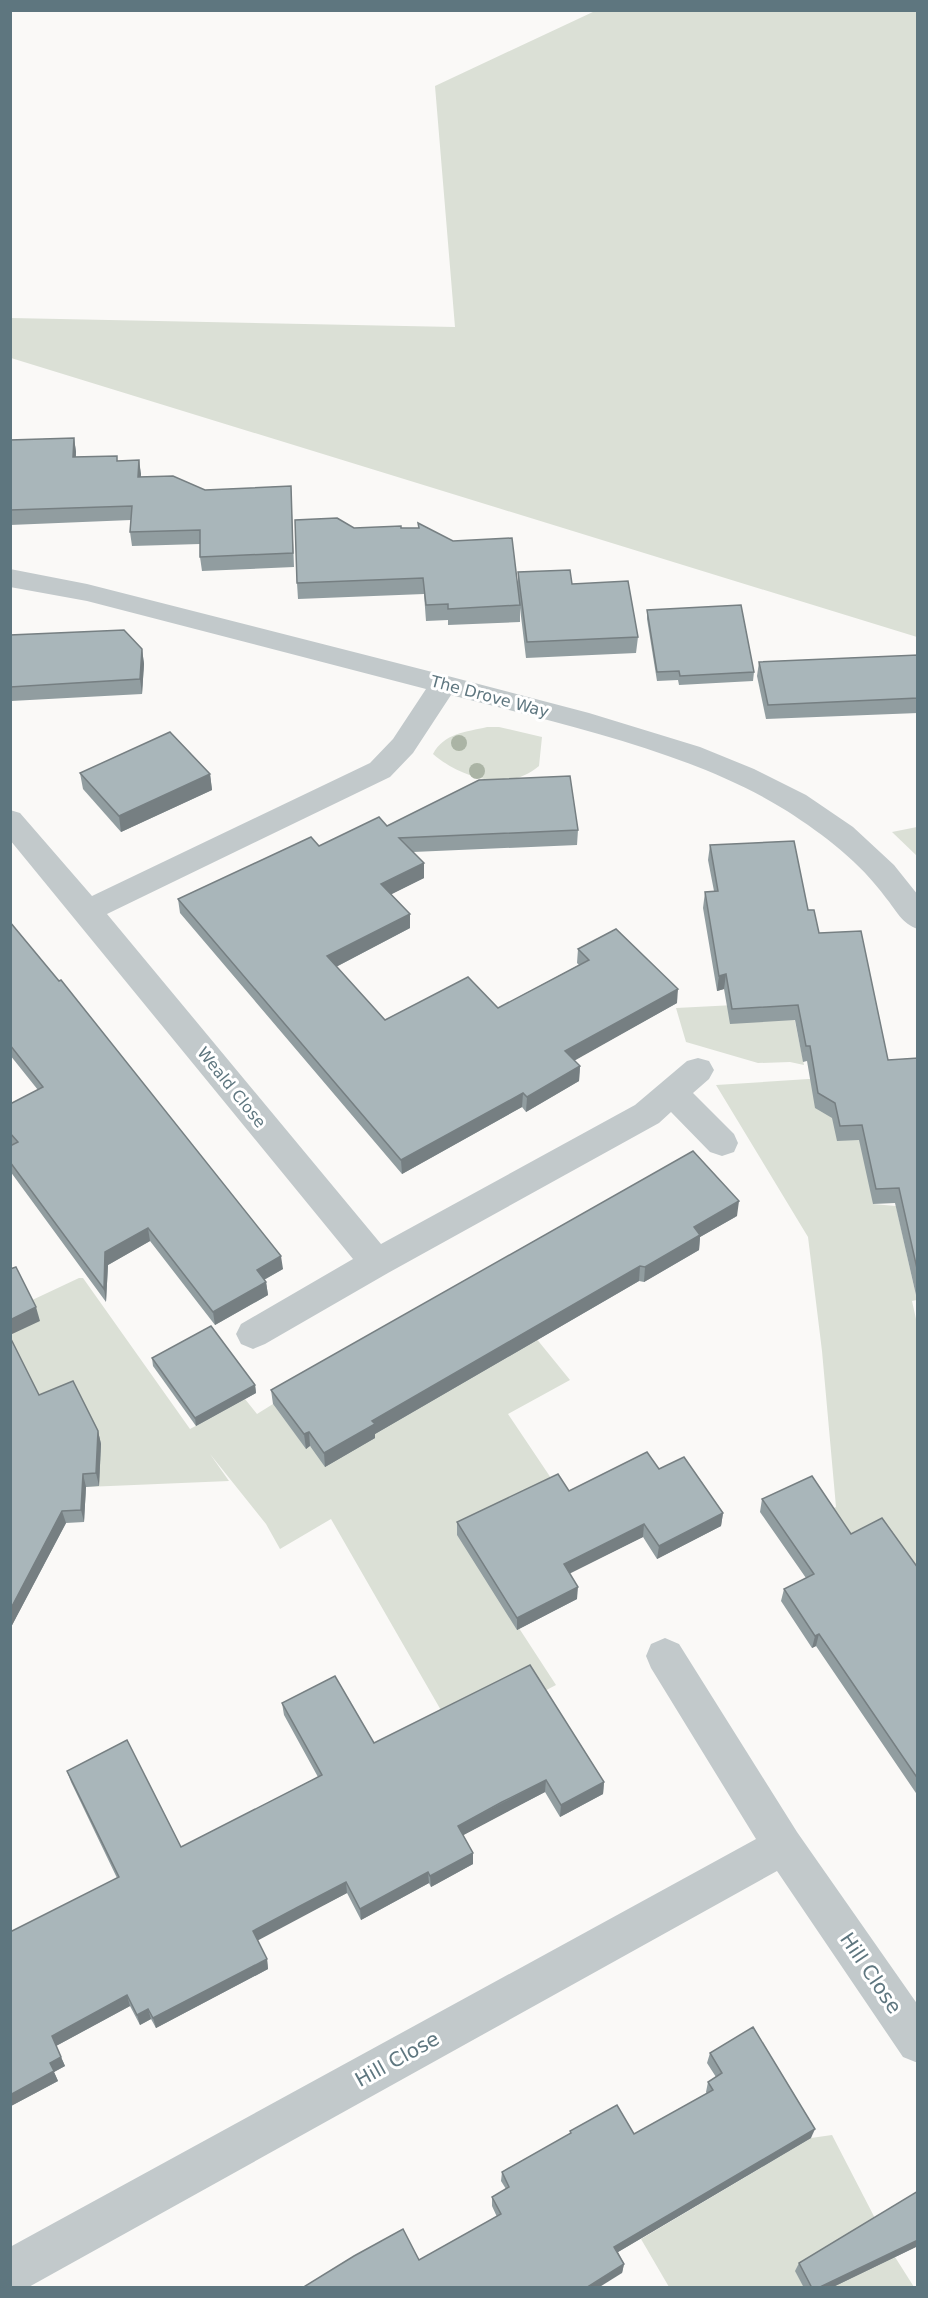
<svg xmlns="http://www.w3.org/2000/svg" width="928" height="2298" viewBox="0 0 928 2298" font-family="'DejaVu Sans',sans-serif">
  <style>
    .green { fill: #dbe0d6 }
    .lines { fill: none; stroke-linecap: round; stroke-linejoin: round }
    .minor { fill: #c2c9cb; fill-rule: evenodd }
    .tree { fill: #abb4a5 }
    .wall { fill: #919da0 }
    .shaded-wall { fill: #767f82 }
    .building { fill: #a9b6ba; stroke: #767f82; stroke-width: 1.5 }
    .labels { text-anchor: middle; stroke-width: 6; stroke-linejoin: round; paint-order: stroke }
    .street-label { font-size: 16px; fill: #5e767f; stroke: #fff }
    .near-street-label { font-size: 20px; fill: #5e767f; stroke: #fff }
  </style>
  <rect width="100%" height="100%" fill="#faf9f7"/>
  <g class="green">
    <polygon points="595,11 917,11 917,637 11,358 11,318 455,327 435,86"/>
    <path d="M487,727h12l43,10 -3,29c-31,27 -78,12 -106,-12 11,-21 33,-22 54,-27z"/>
    <polygon points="917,827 918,827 917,856 892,832"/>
    <polygon points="791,1002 804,1065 790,1062 758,1063 686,1042 676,1008"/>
    <polygon points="824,1078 881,1139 873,1204 896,1206 917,1300 912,1301 916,1319 918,1320 917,1585 843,1549 825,1512 836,1507 822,1351 808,1237 716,1085"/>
    <polygon points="79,1278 83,1278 190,1429 245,1399 257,1414 273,1404 306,1448 371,1432 531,1332 570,1380 508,1414 557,1487 515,1622 556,1685 506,1711 446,1719 331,1519 280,1549 266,1524 210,1454 229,1481 39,1489 42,1409 11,1381 11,1310"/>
    <polygon points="832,2135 895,2257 914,2287 669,2287 641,2239 811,2138"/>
  </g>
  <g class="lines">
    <g class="minor">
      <path d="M10,569l77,15 357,91 145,38 111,34 54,22 52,26 47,32 41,38 24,30v34c-16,-5 -22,-19 -32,-31 -26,-36 -62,-63 -99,-87 -93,-59 -230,-88 -336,-116l-38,58 -23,24 -283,137 274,330 254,-139 52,-44 11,-3 11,3 5,9 -5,9 -16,14 41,41 4,9 -4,9 -12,4 -12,-4 -39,-40 -12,11 -271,150 -123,71 -12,5 -12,-5 -5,-10 5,-10 112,-65 -343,-419v-30l10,3 72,83 278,-133 23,-24 33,-50 -339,-88 -77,-14z"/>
      <polygon points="665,1638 679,1644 797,1832 918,2005 918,2063 903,2057 777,1871 27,2288 10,2288 10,2247 756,1839 651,1668 646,1656 651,1644"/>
    </g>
  </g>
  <g class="tree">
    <circle cx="459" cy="743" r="8"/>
    <circle cx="477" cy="771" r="8"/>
  </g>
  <g class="wall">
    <polygon points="74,438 76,452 76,457 117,461 139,460 141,477 205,490 291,486 294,567 202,571 200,557 200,544 132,546 130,532 131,520 10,525 10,440"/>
    <polygon points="354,528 401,528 518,587 518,572 572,584 638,637 636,653 526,658 520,608 520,622 448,625 448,620 426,621 424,594 298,599 297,583"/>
    <polygon points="647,610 754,672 753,681 679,685 678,680 657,681 647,619"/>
    <polygon points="10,635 142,649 144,664 142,694 11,701 10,714"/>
    <polygon points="918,655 918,713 766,719 757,676 759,662"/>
    <polygon points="80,773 210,774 212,790 121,832 83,789"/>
    <polygon points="387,826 578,830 577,845 413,852 424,878 391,894 410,914 410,928 336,967 385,1020 498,1008 579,965 577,963 578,949 677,1003 574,1060 580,1066 579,1081 526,1112 522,1107 402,1174 180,913 178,899 319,846"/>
    <polygon points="710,845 808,910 819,933 888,1060 918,1058 918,1304 895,1203 873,1204 859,1140 837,1141 832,1118 815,1108 807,1061 803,1062 795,1020 730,1024 724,989 717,991 703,908 705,892 714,891 708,860"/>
    <polygon points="10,922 283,1269 264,1280 266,1282 268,1295 215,1325 150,1241 108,1265 106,1302 10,1171 10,1146 13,1145 10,1142 10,1104 38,1090 10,1055"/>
    <polygon points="737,1216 700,1237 699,1250 644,1282 639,1281 375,1434 375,1438 325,1467 310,1446 306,1449 273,1404 271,1390"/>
    <polygon points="10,1337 39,1395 98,1431 101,1444 99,1486 86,1487 84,1522 66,1523 10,1629"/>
    <polygon points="152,1358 255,1385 256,1393 196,1426 153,1366"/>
    <polygon points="659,1469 723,1513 721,1526 657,1559 643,1537 569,1573 577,1599 517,1630 457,1535 457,1522 569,1491"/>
    <polygon points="762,1499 851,1534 918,1568 918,1796 816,1646 812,1648 781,1601 784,1589 806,1578 760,1512"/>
    <polygon points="282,1703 374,1743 604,1782 603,1794 560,1817 545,1792 502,1814 463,1835 473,1853 473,1864 431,1887 429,1883 361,1920 347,1893 302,1916 257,1940 267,1959 268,1969 156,2028 151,2019 140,2025 130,2006 56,2046 65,2066 54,2072 58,2081 11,2106 117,1878 71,1782 67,1771 181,1847 318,1777 284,1715"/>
    <polygon points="710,2053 811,2138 618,2252 624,2264 622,2273 419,2260 497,2217 492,2206 492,2197 506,2189 501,2181 502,2172 570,2134 570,2131 634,2134 707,2094 706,2092 708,2082 716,2077 707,2063"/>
    <polygon points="918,2246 831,2288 804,2288 795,2271 799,2263"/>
  </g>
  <g class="shaded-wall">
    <polygon points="74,438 76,452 75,471 73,457"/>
    <polygon points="139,460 141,474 140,491 138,477"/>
    <polygon points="142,649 144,664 142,694 140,679"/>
    <polygon points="210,774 212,790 121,832 119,816"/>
    <polygon points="424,863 424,878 382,899 381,884"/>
    <polygon points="410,914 410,928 328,971 327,956"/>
    <polygon points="726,974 724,989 717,991 719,976"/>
    <polygon points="678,989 677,1003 565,1066 565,1051"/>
    <polygon points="580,1066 579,1081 526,1112 527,1097"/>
    <polygon points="523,1093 522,1107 402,1174 401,1160"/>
    <polygon points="739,1201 737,1216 700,1237 699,1250 644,1282 645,1267 694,1227"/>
    <polygon points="148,1228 150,1241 108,1265 106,1302 104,1289 105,1252"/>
    <polygon points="281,1256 283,1269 258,1283 257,1270"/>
    <polygon points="640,1266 639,1281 375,1434 375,1438 325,1467 324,1453 372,1421"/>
    <polygon points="266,1282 268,1295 215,1325 213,1312"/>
    <polygon points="36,1307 40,1321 10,1335 10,1320"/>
    <polygon points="255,1385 256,1393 196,1426 195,1418"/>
    <polygon points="98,1431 101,1444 99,1486 96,1473"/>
    <polygon points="309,1432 310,1446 306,1449 304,1434"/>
    <polygon points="83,1474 86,1487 84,1522 81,1510"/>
    <polygon points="62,1511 66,1523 10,1629 10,1610"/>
    <polygon points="723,1513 721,1526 657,1559 659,1546"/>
    <polygon points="644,1524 643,1537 563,1577 564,1564"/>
    <polygon points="578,1587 577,1599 517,1630 517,1618"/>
    <polygon points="819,1634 816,1646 812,1648 815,1636"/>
    <polygon points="546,1780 545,1792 458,1838 458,1826"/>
    <polygon points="604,1782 603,1794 560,1817 561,1805"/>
    <polygon points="473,1853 473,1864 431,1887 430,1876"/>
    <polygon points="428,1872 429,1883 361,1920 360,1909"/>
    <polygon points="346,1882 347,1893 255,1942 253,1931"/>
    <polygon points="267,1959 268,1969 156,2028 153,2018"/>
    <polygon points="127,1995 130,2006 56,2046 52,2036"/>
    <polygon points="148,2009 151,2019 140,2025 137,2015"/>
    <polygon points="61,2057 65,2066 54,2072 58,2081 11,2106 10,2095 50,2063"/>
    <polygon points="815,2129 811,2138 613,2255 614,2247"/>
    <polygon points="918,2240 918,2246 831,2288 818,2288"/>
    <polygon points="624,2264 622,2273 598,2288 586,2288"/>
  </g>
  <g class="building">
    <polygon points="74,438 73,457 117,456 117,461 139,460 138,477 173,476 205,490 291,486 293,553 200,557 200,530 130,532 132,506 10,510 10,440"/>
    <polygon points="337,518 354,528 401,526 401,528 419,528 418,523 453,541 512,538 520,605 448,609 448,604 426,605 423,578 297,583 295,520"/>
    <polygon points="570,570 572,584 628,581 638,637 527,642 518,572"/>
    <polygon points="741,605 754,672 680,676 679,671 657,672 647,610"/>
    <polygon points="124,630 142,649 140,679 10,687 10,635"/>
    <polygon points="918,655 918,698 768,705 759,662"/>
    <polygon points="170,732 210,774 119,816 80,773"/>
    <polygon points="570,776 578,830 399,838 424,863 381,884 410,914 327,956 385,1020 468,977 498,1008 589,960 578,949 616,929 678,989 565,1051 580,1066 527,1097 523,1093 401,1160 178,899 311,837 319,846 379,817 387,826 479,780"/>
    <polygon points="794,841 808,910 814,910 819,933 861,931 888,1060 918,1058 918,1273 899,1188 876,1189 862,1125 840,1126 835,1103 818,1093 810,1046 806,1046 798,1005 732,1009 726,974 719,976 705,892 718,891 710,845"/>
    <polygon points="10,922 59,981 61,980 281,1256 257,1270 266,1282 213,1312 148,1228 105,1252 104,1289 10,1162 10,1146 18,1142 10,1133 10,1104 43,1087 10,1045"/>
    <polygon points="693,1151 739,1201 694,1227 700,1235 645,1267 640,1266 372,1421 375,1424 324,1453 309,1432 304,1434 271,1390"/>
    <polygon points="16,1267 36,1307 10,1320 10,1269"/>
    <polygon points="211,1326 255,1385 195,1418 152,1358"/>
    <polygon points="10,1337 39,1395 73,1381 98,1431 96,1473 83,1474 81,1510 62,1511 10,1610"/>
    <polygon points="647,1452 659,1469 684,1457 723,1513 659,1546 644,1524 564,1564 578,1587 517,1618 457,1522 558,1474 569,1491"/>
    <polygon points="812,1476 851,1534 882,1518 918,1568 918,1779 819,1634 815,1636 784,1589 814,1574 762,1499"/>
    <polygon points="530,1665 604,1782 561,1805 546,1780 502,1802 458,1826 473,1853 430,1876 428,1872 360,1909 346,1882 300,1906 253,1931 267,1959 153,2018 148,2009 137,2015 127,1995 52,2036 61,2057 50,2063 54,2071 10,2095 10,1932 119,1877 67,1771 127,1740 181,1847 322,1775 282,1703 335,1676 374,1743"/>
    <polygon points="753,2027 815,2129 614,2247 624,2264 586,2288 302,2288 354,2256 403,2229 419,2260 501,2214 492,2197 509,2187 502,2172 571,2133 570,2131 617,2105 634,2134 713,2090 708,2082 722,2073 710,2053"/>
    <polygon points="918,2191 918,2240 818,2288 812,2288 799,2263"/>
  </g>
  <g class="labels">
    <g class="street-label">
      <text transform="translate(490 696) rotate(15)" y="6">The Drove Way</text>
      <text transform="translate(232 1087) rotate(51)" y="6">Weald Close</text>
    </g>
    <g class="near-street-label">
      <text transform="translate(871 1973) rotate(56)" y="7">Hill Close</text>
      <text transform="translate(397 2059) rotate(-29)" y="7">Hill Close</text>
    </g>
  </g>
  <rect width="928" height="2298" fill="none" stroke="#5e767f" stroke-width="24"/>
</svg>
